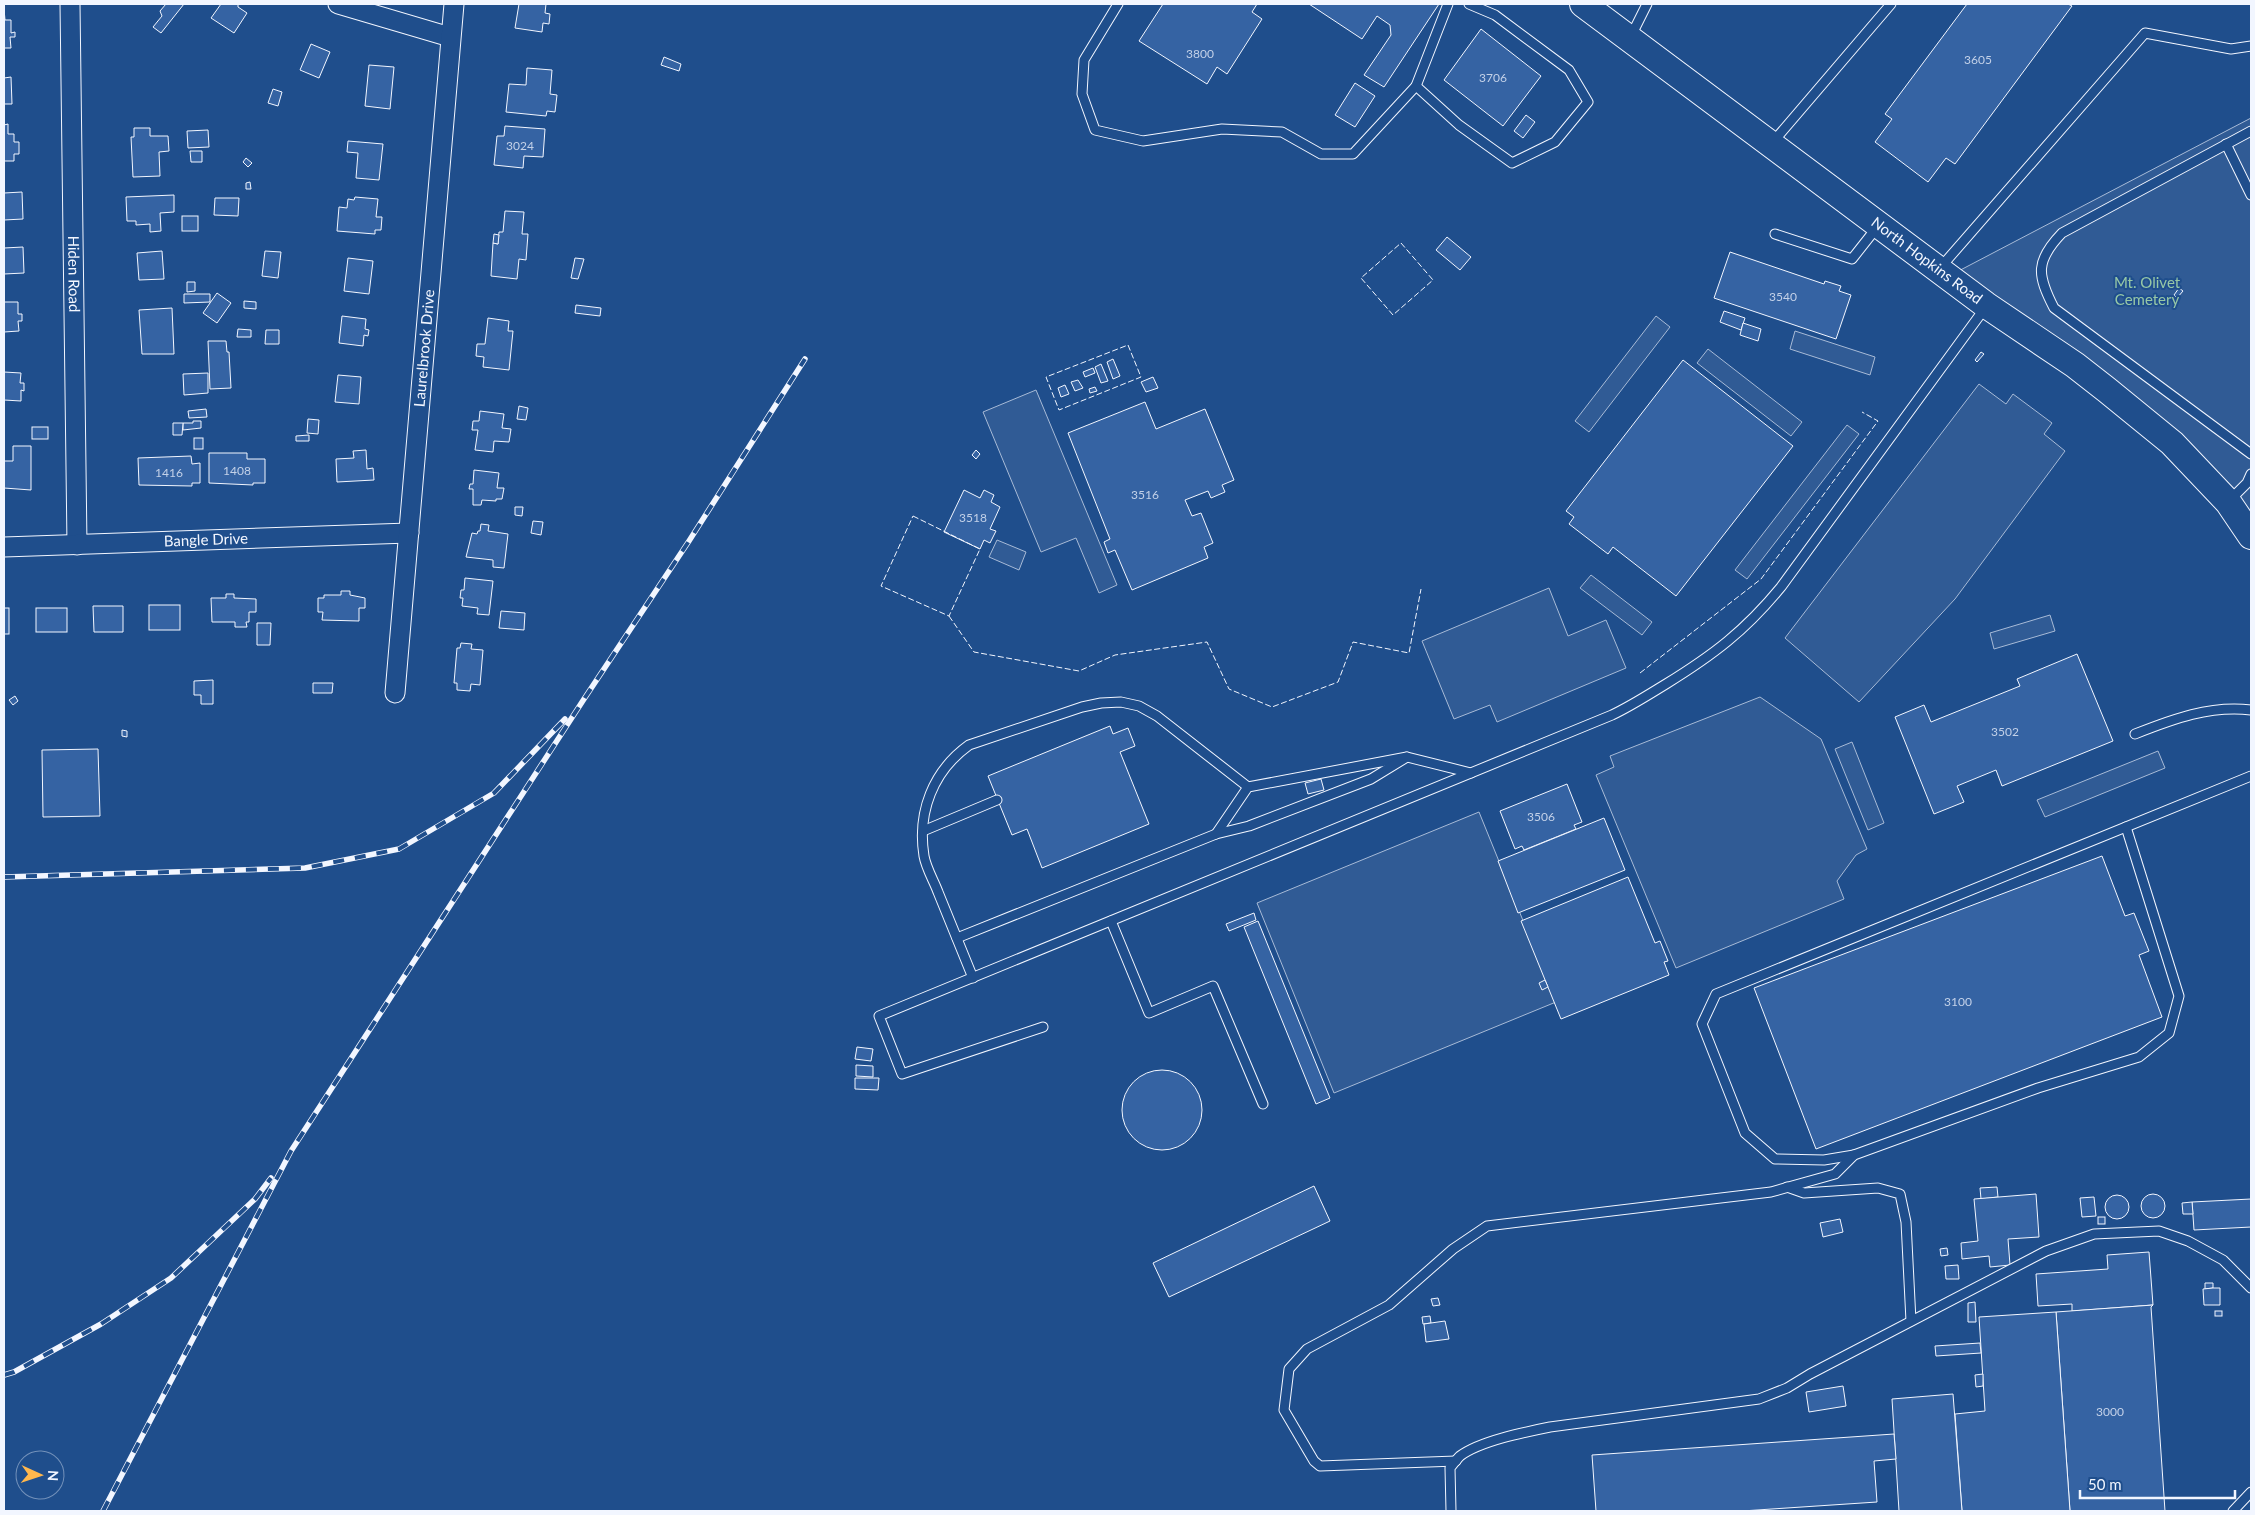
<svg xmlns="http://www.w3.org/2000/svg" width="2255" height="1515" viewBox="0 0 2255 1515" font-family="Lato,sans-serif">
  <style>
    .built { fill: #305b95; stroke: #a8bbd7 }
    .building { fill: #3563a3; stroke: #f2f6ff }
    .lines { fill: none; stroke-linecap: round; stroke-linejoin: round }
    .lane-casing { stroke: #f2f6ff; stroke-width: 11 }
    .street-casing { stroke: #f2f6ff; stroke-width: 21 }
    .secondary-casing { stroke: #f2f6ff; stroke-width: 28 }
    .lane { stroke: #1f4e8c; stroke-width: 9 }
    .street { stroke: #1f4e8c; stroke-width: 19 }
    .secondary { stroke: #1f4e8c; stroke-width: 26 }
    .rail-casing { stroke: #f2f6ff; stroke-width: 5.5 }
    .rail { stroke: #1f4e8c; stroke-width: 4; stroke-dasharray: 11; stroke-linecap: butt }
    .fence { stroke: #f2f6ff; stroke-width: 1; stroke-dasharray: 6 2.5; stroke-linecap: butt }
    .labels { text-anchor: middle; stroke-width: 4; stroke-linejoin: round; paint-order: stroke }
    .number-label { font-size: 12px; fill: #c3d1e8 }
    .street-label { font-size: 15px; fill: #f2f6ff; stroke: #1f4e8c }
    .park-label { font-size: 15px; fill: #97c8a6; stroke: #1f4e8c }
  </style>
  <rect width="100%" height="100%" fill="#1f4e8c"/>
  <g class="built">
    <polygon points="2251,118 2251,548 2164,444 1949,276"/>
    <polygon points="1656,316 1670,327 1589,432 1575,421"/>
    <polygon points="1795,331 1875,357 1870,375 1790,349"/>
    <polygon points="1708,349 1802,422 1791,436 1697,363"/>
    <polygon points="1979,384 2006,404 2013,394 2052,423 2044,434 2065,451 1955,599 1859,702 1785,638"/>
    <polygon points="1036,390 1117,585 1099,593 1076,538 1041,552 983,412"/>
    <polygon points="1847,425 1859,434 1747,579 1735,570"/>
    <polygon points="997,540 1026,552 1019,570 989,557"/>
    <polygon points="1591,575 1652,622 1642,635 1580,588"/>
    <polygon points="1549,588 1568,636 1606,620 1626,668 1497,722 1490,705 1454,719 1422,641"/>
    <polygon points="2050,615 2055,631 1994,649 1990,633"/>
    <polygon points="1760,697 1821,739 1867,849 1856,855 1837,881 1844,899 1676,968 1596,775 1614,767 1610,756"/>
    <polygon points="1852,742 1884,823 1868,830 1835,749"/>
    <polygon points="2158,751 2165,768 2045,817 2037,800"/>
    <polygon points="1479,812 1556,1002 1334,1093 1257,903"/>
  </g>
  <g class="building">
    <polygon points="166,4 184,4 161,33 153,27 162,16 160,11"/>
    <polygon points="221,4 238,4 238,7 247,13 234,33 211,18"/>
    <polygon points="519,4 546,4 545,13 550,14 549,24 543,23 542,32 515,28"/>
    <polygon points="1163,4 1257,4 1252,12 1262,19 1227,74 1217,67 1207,84 1139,41"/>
    <polygon points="1309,4 1439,4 1384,87 1364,75 1391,35 1390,25 1377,16 1362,39"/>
    <polygon points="1967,4 2068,4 2072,6 1955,164 1946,158 1928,182 1875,142 1892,119 1885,114"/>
    <polygon points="4,9 5,20 11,20 11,33 15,32 15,37 10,37 11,48 4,48"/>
    <polygon points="1481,29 1541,76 1503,126 1444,80"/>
    <polygon points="311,44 330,52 319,78 300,70"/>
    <polygon points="664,57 681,64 679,71 661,65"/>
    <polygon points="369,65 394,67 390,109 365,106"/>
    <polygon points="527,68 552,70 550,94 557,95 555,112 547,111 546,116 506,112 509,84 526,85"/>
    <polygon points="11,77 12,104 4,104 4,78"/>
    <polygon points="1355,83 1375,96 1355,127 1335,115"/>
    <polygon points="273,89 282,92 278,106 268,103"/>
    <polygon points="1526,115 1535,122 1523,138 1514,131"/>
    <polygon points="8,124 8,134 14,134 14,142 19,142 19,154 14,154 14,161 4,161 4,125"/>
    <polygon points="505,126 545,129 543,157 524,156 523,168 494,165 497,136 504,136"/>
    <polygon points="134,128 150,128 150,136 168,136 169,151 159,152 160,176 133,177 131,137 134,137"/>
    <polygon points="208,130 209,147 188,148 187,131"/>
    <polygon points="348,141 383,144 379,180 356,178 358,153 347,152"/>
    <polygon points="190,151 202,151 202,162 191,162"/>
    <polygon points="246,158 252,163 248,167 243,162"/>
    <polygon points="250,182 251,189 246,189 246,183"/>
    <polygon points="22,192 23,219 4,220 4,193"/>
    <polygon points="174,195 174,212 160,213 161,231 150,232 150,224 136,225 136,221 127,221 126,197"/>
    <polygon points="355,197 378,199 376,217 382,217 381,230 375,230 375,234 337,231 339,207 347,208 348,199 354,200"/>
    <polygon points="215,198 239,198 238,216 214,215"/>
    <polygon points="505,211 524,212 522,234 528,234 526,260 519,259 517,279 491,276 493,243 498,244 499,232 503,232"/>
    <rect x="182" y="216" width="16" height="15"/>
    <polygon points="494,234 499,235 498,244 493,243"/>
    <polygon points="1447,237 1471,257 1460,270 1436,250"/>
    <polygon points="23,247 24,273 4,274 4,248"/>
    <polygon points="162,251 164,279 139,280 137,253"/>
    <polygon points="265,251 281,252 278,278 262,276"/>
    <polygon points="1730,252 1824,284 1825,281 1841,286 1839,291 1851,295 1836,339 1714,298"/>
    <polygon points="348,258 373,261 369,294 344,291"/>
    <polygon points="575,258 584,259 578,279 571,278"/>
    <polygon points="187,282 195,282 195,291 187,292"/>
    <polygon points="2179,288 2183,291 2177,298 2174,295"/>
    <polygon points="217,293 231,303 217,323 203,313"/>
    <polygon points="184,294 210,294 210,302 184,303"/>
    <polygon points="244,301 256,302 256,309 244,308"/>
    <polygon points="4,302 18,302 18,314 22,314 22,321 18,321 19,331 4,332"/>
    <polygon points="576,305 601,308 600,316 575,313"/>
    <polygon points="172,308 174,354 142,354 139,310"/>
    <polygon points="1724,311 1745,318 1741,330 1720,322"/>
    <polygon points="342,316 366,319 365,329 369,330 368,336 364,335 363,346 339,343"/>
    <polygon points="488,318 509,321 508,331 513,331 509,370 483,367 484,357 476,356 477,344 485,344"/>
    <polygon points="1743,323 1761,329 1758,341 1740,335"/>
    <polygon points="238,329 251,330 251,337 237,337"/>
    <polygon points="266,330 279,330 279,344 265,344"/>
    <polygon points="208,341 226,341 227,352 229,352 231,388 210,389"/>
    <polygon points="1981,352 1984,354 1977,362 1975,360"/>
    <polygon points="1113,359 1120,376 1113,379 1107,362"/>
    <polygon points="1683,360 1793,446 1676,596 1613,547 1608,554 1569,524 1574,517 1566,511"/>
    <polygon points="1101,364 1108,381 1101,383 1095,367"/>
    <polygon points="1093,368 1095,373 1085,377 1083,372"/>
    <polygon points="4,372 21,373 20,383 24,383 24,391 21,390 21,401 4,400"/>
    <polygon points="208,373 208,393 184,395 183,374"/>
    <polygon points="338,375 361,377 359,404 335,402"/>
    <polygon points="1153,377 1158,388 1146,392 1141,382"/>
    <polygon points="1078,380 1083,388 1075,391 1071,382"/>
    <polygon points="1065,385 1069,394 1061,397 1058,388"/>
    <polygon points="1095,387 1097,391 1090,393 1089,389"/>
    <polygon points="1145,402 1156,429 1205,409 1234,480 1222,485 1225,492 1211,498 1208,491 1185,500 1192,516 1201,513 1213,543 1204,547 1208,558 1132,590 1115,550 1108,553 1104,542 1110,539 1068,433"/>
    <polygon points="519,406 528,408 526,420 517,419"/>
    <polygon points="206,409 207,417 189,418 188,411"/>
    <polygon points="480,411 504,414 502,428 511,429 509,442 494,441 493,452 475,450 478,430 472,430 473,421 479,421"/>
    <polygon points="308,419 319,420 318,434 307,433"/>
    <polygon points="193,421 201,421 201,428 183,430 183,423 193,423"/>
    <polygon points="173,423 183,423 182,435 173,435"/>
    <rect x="32" y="427" width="16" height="12"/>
    <polygon points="309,435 309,441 296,441 296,436"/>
    <rect x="194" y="438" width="9" height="11"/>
    <polygon points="13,446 31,446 31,490 4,488 4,461 13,461"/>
    <polygon points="366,450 367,469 373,468 374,480 337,482 336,459 354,458 353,451"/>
    <polygon points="976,450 980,454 976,459 972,455"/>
    <polygon points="209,453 247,453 247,459 265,459 265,483 253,483 253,485 209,483"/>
    <polygon points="191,456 192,464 200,463 200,483 192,483 192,486 139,485 138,458"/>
    <polygon points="474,470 499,473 497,488 504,488 502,499 496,499 496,501 482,500 481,505 473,505 473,489 469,489 470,484 473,484"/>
    <polygon points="964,490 980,498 984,490 994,495 991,502 1000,507 990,529 996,531 990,543 984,540 980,549 944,532"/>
    <polygon points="515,507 523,507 522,516 515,515"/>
    <polygon points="533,521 543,522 541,535 531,533"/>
    <polygon points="481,524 489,525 488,531 508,534 504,568 493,567 493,560 466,557 472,533 477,534 478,531 480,531"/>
    <polygon points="465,578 493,581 489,615 477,614 478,608 462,606 463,598 460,598 461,590 464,590"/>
    <polygon points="341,591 350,591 350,595 365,598 365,608 359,608 359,621 322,620 323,612 318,612 318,598 324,598 324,595 341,595"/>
    <polygon points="226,594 234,594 234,598 256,599 256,612 249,612 249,622 246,622 247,627 235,627 235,622 212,622 211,598 226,598"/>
    <rect x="149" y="605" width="31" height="25"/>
    <polygon points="93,606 123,606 123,632 94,632"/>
    <rect x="4" y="608" width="5" height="26"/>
    <rect x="36" y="608" width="31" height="24"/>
    <polygon points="501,611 525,613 524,630 499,628"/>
    <polygon points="257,623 271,623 270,645 257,645"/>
    <polygon points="461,643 472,644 471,649 483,650 480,685 471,684 470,691 457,690 457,683 454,683 457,648 460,648"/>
    <polygon points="2077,654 2113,741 2002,786 1996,770 1957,786 1964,802 1934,814 1895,717 1924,705 1931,722 2020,686 2017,679"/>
    <polygon points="213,680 213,704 201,704 201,695 194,695 194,681"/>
    <polygon points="313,683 333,683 332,693 313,693"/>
    <polygon points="15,696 18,701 13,705 9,700"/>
    <polygon points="1110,726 1113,734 1128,728 1135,746 1120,752 1149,824 1042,868 1027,829 1012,835 988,776"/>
    <polygon points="122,730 127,731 127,737 122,736"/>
    <polygon points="98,749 100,816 43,817 42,750"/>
    <polygon points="1321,779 1324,790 1308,794 1305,783"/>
    <polygon points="1567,784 1582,822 1574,825 1576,829 1524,850 1522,846 1515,849 1500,811"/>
    <polygon points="1604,818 1625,870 1518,913 1498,861"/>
    <polygon points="2102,856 2125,916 2134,913 2149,951 2139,955 2162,1017 1816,1149 1754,988"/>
    <polygon points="1628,877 1655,943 1660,941 1668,961 1664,962 1669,975 1561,1019 1521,921"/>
    <polygon points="1254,913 1256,920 1229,931 1226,924"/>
    <polygon points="1258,921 1330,1098 1316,1104 1244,927"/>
    <polygon points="1545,980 1548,987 1542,990 1539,983"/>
    <polygon points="857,1047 873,1049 871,1061 855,1059"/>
    <polygon points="856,1065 873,1066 873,1077 856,1076"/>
    <circle cx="1162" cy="1110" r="40"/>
    <polygon points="855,1078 879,1078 878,1090 855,1089"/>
    <polygon points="1314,1186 1330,1221 1169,1297 1153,1263"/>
    <polygon points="1997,1187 1998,1197 1981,1199 1980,1188"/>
    <circle cx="2153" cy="1206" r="12"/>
    <polygon points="2036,1194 2039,1237 2008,1239 2010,1265 1990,1267 1989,1256 1962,1259 1961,1243 1978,1241 1974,1199"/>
    <circle cx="2117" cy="1207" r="12"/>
    <polygon points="2094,1197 2096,1216 2082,1217 2080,1198"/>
    <polygon points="2251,1199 2251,1227 2194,1230 2192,1202"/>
    <polygon points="2192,1202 2193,1214 2183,1214 2182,1203"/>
    <rect x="2098" y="1217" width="7" height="7"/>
    <polygon points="1840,1219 1843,1232 1823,1237 1820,1223"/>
    <polygon points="1947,1248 1948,1255 1941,1256 1940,1249"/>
    <polygon points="2149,1252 2153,1305 2072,1311 2072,1304 2038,1306 2036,1274 2108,1269 2107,1255"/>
    <polygon points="1958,1265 1959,1279 1946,1279 1945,1266"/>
    <polygon points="2205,1283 2213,1283 2213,1288 2205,1289"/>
    <polygon points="2213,1288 2220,1288 2220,1305 2204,1305 2203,1289"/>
    <polygon points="1438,1298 1440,1305 1433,1306 1431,1299"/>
    <polygon points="1975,1302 1976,1322 1968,1322 1968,1303"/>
    <polygon points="2153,1305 2151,1307 2165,1511 2070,1511 2056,1312"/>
    <rect x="2215" y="1311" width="7" height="5"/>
    <polygon points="2056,1312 2070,1511 1962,1511 1955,1414 1985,1411 1979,1317"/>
    <polygon points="1430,1316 1431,1323 1423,1324 1422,1317"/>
    <polygon points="1445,1321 1449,1339 1426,1342 1424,1324"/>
    <polygon points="1980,1343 1981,1353 1936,1356 1935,1346"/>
    <polygon points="1983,1374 1983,1386 1976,1387 1975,1375"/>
    <polygon points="1843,1386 1846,1406 1809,1412 1806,1392"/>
    <polygon points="1953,1394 1962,1511 1899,1511 1892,1399"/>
    <polygon points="1894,1434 1896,1459 1874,1461 1877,1502 1742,1511 1596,1511 1592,1455"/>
  </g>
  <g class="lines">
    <defs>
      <g id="lane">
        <polyline points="1118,4 1084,60 1082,94 1095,130 1143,141 1222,129 1282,132 1321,154 1353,154 1416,86 1448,4"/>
        <polyline points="1631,36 1647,4"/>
        <polyline points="1416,86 1459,125 1512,163 1555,142 1588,102 1569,70 1495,15 1469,4"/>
        <path d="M2251,131l-189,102c-27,28 -25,42 -8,75l197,146"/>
        <polyline points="1773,142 1891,4"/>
        <polyline points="2226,144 2251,195"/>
        <polyline points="1775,234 1852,259 1878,226"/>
        <polyline points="1940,268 2145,33 2231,49 2251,46"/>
        <polyline points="2230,500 2247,483 2251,474"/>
        <path d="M2135,734c38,-15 75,-29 116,-24"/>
        <polyline points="923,831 997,800"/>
        <polyline points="1216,834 1248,787 1407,757 1471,773"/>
        <polyline points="1111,921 1149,1013 1213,986 1263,1104"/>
        <polyline points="957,938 1216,834 1249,826 1371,779 1407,757"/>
        <path d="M973,978c-12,-29 -23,-57 -35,-86 -4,-11 -12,-24 -14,-36 -7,-44 9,-85 45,-111l113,-38 19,-4 20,-1 18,4 18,10 91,71"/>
        <path d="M1043,1027l-141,47 -23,-58 733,-301c19,-9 36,-20 54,-31 47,-29 79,-53 115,-97l204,-279"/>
        <polyline points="1854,1155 1824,1160 1775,1159 1745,1133 1702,1024 1716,994 2251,776"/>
        <polyline points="1787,1187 1804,1193 1878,1188 1900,1194 1906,1222 1911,1321"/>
        <polyline points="1456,1461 1320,1466 1314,1461 1284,1410 1289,1369 1307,1349 1389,1305 1453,1249 1487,1226 1771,1192 1835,1174 1854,1155 2038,1088 2139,1057 2169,1033 2179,996 2126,827"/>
        <path d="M1451,1511l-1,-43c3,-4 7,-9 10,-12 20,-15 65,-24 90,-29l209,-28 28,-11 23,-14 236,-123 48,-17 65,-3 29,10 35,19 28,28"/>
        <polyline points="2233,1511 2251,1492"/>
      </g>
      <g id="street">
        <path id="s1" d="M70,4l7,541"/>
        <polyline points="338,4 450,37"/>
        <path id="s2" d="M4,547l405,-14"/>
        <path id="s3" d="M395,693l59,-689"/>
      </g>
      <g id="secondary">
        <path id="s4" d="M1583,4l403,301 89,60 32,25 65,53 56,59 23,34"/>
      </g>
    </defs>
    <use href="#lane" class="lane-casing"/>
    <use href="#street" class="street-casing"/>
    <use href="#secondary" class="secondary-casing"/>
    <use href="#lane" class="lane"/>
    <use href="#street" class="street"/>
    <use href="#secondary" class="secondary"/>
    <defs>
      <g id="rail">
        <polyline points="4,877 305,868 399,849 494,793 565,719"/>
        <polyline points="4,1375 14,1372 101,1324 171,1278 255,1199 271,1178"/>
        <polyline points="103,1511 291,1151 584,699 689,541 805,359"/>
      </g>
    </defs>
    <use href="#rail" class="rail-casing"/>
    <use href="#rail" class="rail"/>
    <g class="fence">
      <polygon points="1401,243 1433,280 1393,315 1361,278"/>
      <polygon points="1128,345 1141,377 1059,410 1046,377"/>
      <polygon points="913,516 980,549 949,616 881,586"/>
      <polyline points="949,616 974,652 1079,671 1115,655 1207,642 1229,689 1272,707 1338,682 1353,642 1409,653 1421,589"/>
      <polyline points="1640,673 1761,579 1878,421 1862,412"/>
    </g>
  </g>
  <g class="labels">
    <g class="number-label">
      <text x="1200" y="58">3800</text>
      <text x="1978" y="64">3605</text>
      <text x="1493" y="82">3706</text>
      <text x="520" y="150">3024</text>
      <text x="1783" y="301">3540</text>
      <text x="237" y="475">1408</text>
      <text x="169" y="477">1416</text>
      <text x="1145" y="499">3516</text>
      <text x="973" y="522">3518</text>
      <text x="2005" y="736">3502</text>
      <text x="1541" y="821">3506</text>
      <text x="1958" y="1006">3100</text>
      <text x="2110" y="1416">3000</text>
    </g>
    <g class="street-label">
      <text dy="5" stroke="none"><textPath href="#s4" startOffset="429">North Hopkins Road</textPath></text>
      <text dy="5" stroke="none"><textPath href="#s1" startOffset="270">Hiden Road</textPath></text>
      <text dy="5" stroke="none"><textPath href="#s3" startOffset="346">Laurelbrook Drive</textPath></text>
      <text dy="5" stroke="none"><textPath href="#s2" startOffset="202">Bangle Drive</textPath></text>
    </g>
    <g class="park-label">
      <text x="2147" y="288">Mt. Olivet<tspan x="2147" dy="17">Cemetery</tspan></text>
    </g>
  </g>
  <rect width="2255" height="1515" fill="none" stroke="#f2f6ff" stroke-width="10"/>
  <g transform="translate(40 1475) rotate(93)"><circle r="24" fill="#1f4e8c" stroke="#7391ba"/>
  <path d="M0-4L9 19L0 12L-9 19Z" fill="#ffb74d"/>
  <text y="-8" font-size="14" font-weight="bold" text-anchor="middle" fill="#f2f6ff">N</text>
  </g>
  <path d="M2080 1490v8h155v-8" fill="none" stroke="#f2f6ff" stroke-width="2.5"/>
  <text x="2088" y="1490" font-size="15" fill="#f2f6ff" stroke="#1f4e8c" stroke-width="4" paint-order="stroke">50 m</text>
</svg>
